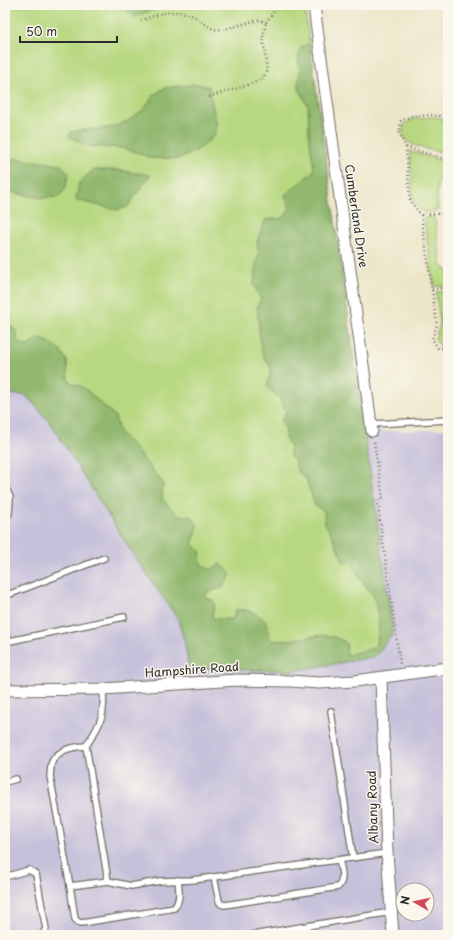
<svg xmlns="http://www.w3.org/2000/svg" width="453" height="940" viewBox="0 0 453 940" font-family="'Playpen Sans',sans-serif">
  <style>
    .industrial { fill: #c6c0da; fill-rule: evenodd }
    .green { fill: #b7d880; stroke: #718256 }
    .forest { fill: #91b86e; stroke: #5e724c }
    .lines { fill: none; stroke-linecap: round; stroke-linejoin: round }
    .service-casing { stroke: #6f6c62; stroke-width: 8 }
    .minor-casing { stroke: #6f6c62; stroke-width: 13 }
    .path { stroke: #6f6c62; stroke-width: 2.5; stroke-dasharray: 1 3; stroke-linecap: butt }
    .service { stroke: #fff; stroke-width: 5.5 }
    .minor { stroke: #fff; stroke-width: 11 }
    .labels { text-anchor: middle; stroke-width: 3; stroke-linejoin: round; paint-order: stroke }
    .street-label { font-size: 12px; fill: #2b2b2b; stroke: #fbf7ec }
  </style>
  <rect width="100%" height="100%" fill="#fbf7ec"/>
  <filter id="ink" filterUnits="userSpaceOnUse"><feTurbulence type="fractalNoise" baseFrequency=".025" numOctaves="2"/><feDisplacementMap in="SourceGraphic" scale="8" xChannelSelector="R" yChannelSelector="G"/><feConvolveMatrix kernelMatrix="1 2 1 2 8 2 1 2 1" color-interpolation-filters="sRGB"/></filter>
  <filter id="wash" filterUnits="userSpaceOnUse"><feTurbulence type="fractalNoise" baseFrequency=".012" numOctaves="4" result="noise"/><feDisplacementMap in="SourceGraphic" scale="16" xChannelSelector="R" yChannelSelector="G"/><feGaussianBlur stdDeviation="0.9" result="paint"/><feColorMatrix in="noise" values="0 0 0 0 0 0 0 0 0 0 0 0 0 0 0 0 0 1.4 0 .05"/><feComposite in="paint" operator="in"/></filter>
  <g filter="url(#wash)">
    <rect width="100%" height="100%" fill="#ece6c9"/>
    <path class="industrial" d="M5,394l21,1 23,26 86,136 43,62 7,24 4,25 103,3 101,-37 -28,-202 83,-3v506h-443zM403,890h24v24h-24z"/>
    <g class="green">
      <polygon points="5,5 305,5 306,18 393,634 374,657 292,671 189,668 185,643 178,619 135,557 49,421 26,395 5,394"/>
      <path d="M432,117l16,2v25l-9,8c-11,-3 -35,-6 -36,-19 -1,-3 1,-6 2,-9l8,-5z"/>
      <polygon points="410,151 445,162 439,177 437,192 438,210 431,212 422,212 413,201"/>
      <polygon points="429,216 435,219 441,265 448,271 448,285 443,286 434,286 424,218"/>
      <polygon points="448,291 448,346 440,346 435,339 440,324 436,292"/>
    </g>
    <g class="forest">
      <polygon points="124,5 164,5 134,17 127,10"/>
      <path d="M307,44l3,1 83,589 -19,23 -82,14 -103,-3 -4,-25 -7,-24 -43,-62 -86,-136 -23,-26 -21,-1v-67l6,-1 6,6v9l11,5 10,-8 11,4 11,8 7,11 1,18 2,3 14,6 31,28 4,16 14,14 30,37 -1,16 16,16 14,2 6,9 -6,18 8,7 1,13 10,6 8,-6 8,5 4,6 -8,12 -17,6v5l7,2 2,4 -3,12 2,3h19l2,-9c11,-1 18,1 27,8 2,2 3,2 4,4 2,6 2,13 6,19 8,-1 17,-1 25,-2 19,-3 31,-8 49,4l1,12 27,-7c8,-14 5,-39 -1,-53 -2,-5 -7,-8 -10,-12 -4,-6 -8,-13 -11,-20l-9,-2 -12,-28 -6,-9 -1,-13 -9,-5 -9,-27 -8,-7 -4,-13 -4,-2v-10l-5,-9 1,-8 -5,-9 5,-9c-2,-6 -5,-13 -10,-17 -5,-5 -5,-3 -9,-9l4,-16 -3,-8 -4,-4 -3,-10 -4,-41 4,-8 -7,-14 1,-16 4,-16 -2,-10 8,-23 19,-2 6,-10 -5,-13 24,-20 5,-5 -5,-35 -1,-29 -7,-13 -3,-9 2,-12 -2,-13 3,-11z"/>
      <polygon points="196,84 209,87 214,114 217,127 214,136 198,150 177,159 151,158 136,152 120,148 89,146 77,141 69,136 71,132 76,131 113,127 128,121 144,109 154,95 164,88"/>
      <polygon points="5,158 20,159 61,165 69,173 65,189 59,197 41,198 5,191"/>
      <polygon points="93,170 116,170 150,175 127,207 118,210 76,200 79,183"/>
    </g>
  </g>
  <g filter="url(#ink)">
    <g class="lines">
      <defs>
        <g id="service">
          <polyline points="372,424 448,420"/>
          <polyline points="5,487 10,497 9,513 5,519"/>
          <polyline points="5,596 104,558"/>
          <polyline points="5,642 124,617"/>
          <path d="M103,689c0,6 1,13 0,19 -1,15 -10,27 -17,38l22,135 23,5 29,-5 33,-1 194,-27"/>
          <polyline points="331,711 353,858"/>
          <path d="M86,746c-13,1 -28,3 -34,16 -2,4 -1,9 -2,14l20,110 38,-5"/>
          <polyline points="5,782 16,779"/>
          <polyline points="5,877 29,870 36,874 46,929 42,935"/>
          <path d="M214,877l5,24 2,3 4,1 113,-18c7,-7 3,-19 1,-27"/>
          <path d="M70,886l5,33 3,3 4,1 92,-15c7,-8 5,-18 4,-28"/>
          <polyline points="253,935 391,912"/>
        </g>
        <g id="minor">
          <polyline points="315,5 315,14 372,431"/>
          <polyline points="381,678 387,853 393,935"/>
          <polyline points="5,690 103,689 237,680 290,681 319,683 355,681 448,668"/>
        </g>
      </defs>
      <use href="#service" class="service-casing"/>
      <use href="#minor" class="minor-casing"/>
      <g class="path">
        <path d="M141,21c18,-8 37,-14 56,-3 6,3 11,10 18,11 8,2 31,-6 39,-8l6,-1 6,2 13,-17"/>
        <polyline points="209,97 254,83 263,78 267,71 263,37 266,22"/>
        <polyline points="448,117 432,115 412,116 401,121 399,133 406,147 410,201 421,215 437,325 432,339 438,348 448,348"/>
        <polyline points="406,147 448,160"/>
        <polyline points="421,215 448,213"/>
        <polyline points="432,289 448,288"/>
        <polyline points="374,442 383,499 377,500 400,664"/>
      </g>
      <use href="#service" class="service"/>
      <use href="#minor" class="minor"/>
    </g>
  </g>
  <g class="labels">
    <g class="street-label">
      <text transform="translate(356 216) rotate(82)" y="4">Cumberland Drive</text>
      <text transform="translate(192 670) rotate(-4)" y="4">Hampshire Road</text>
      <text transform="translate(373 807) rotate(-92)" y="4">Albany Road</text>
    </g>
  </g>
  <rect width="453" height="940" fill="none" stroke="#fbf7ec" stroke-width="20"/>
  <g transform="translate(415 902) rotate(279)"><circle r="19" fill="#fbf7ec" stroke="#a8a59f"/>
  <path d="M0-3L7 15L0 10L-7 15Z" fill="#d1495b"/>
  <text y="-6" font-size="11" font-weight="bold" text-anchor="middle" fill="#2b2b2b">N</text>
  </g>
  <path d="M20 36v6h97v-6" fill="none" stroke="#2b2b2b" stroke-width="2"/>
  <text x="26" y="36" font-size="12" fill="#2b2b2b" stroke="#fbf7ec" stroke-width="3" paint-order="stroke">50 m</text>
</svg>
